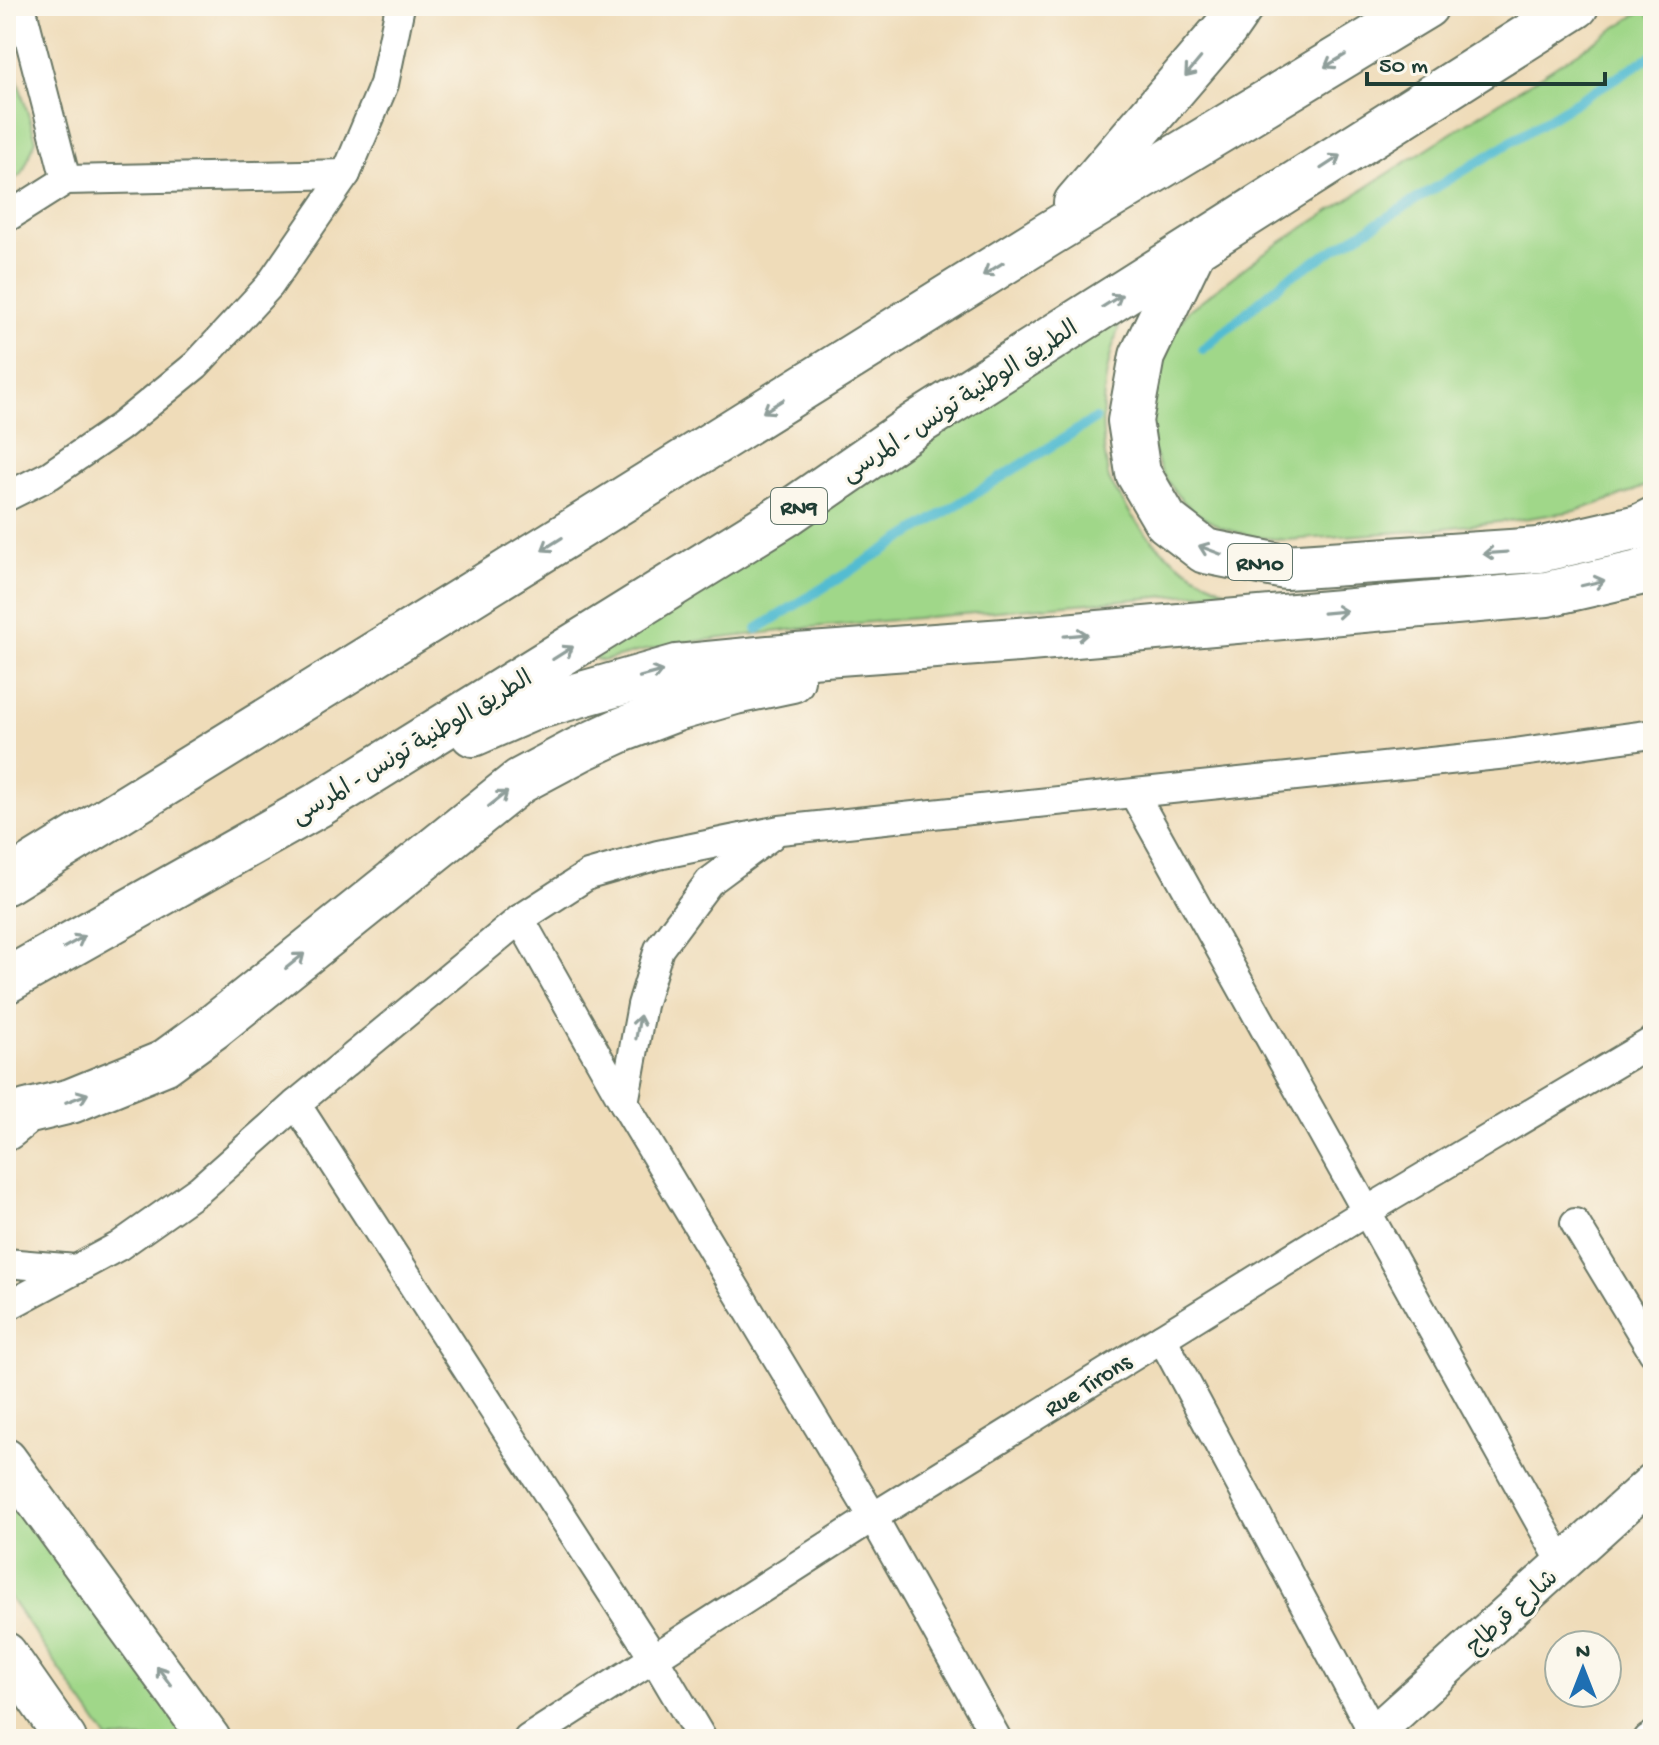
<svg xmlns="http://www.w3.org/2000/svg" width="1659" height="1745" viewBox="0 0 1659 1745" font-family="'Gochi Hand','Playpen Sans Arabic',sans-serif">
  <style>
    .green { fill: #a0d789; stroke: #608a5e; stroke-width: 2 }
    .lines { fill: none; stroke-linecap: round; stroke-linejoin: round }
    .stream { stroke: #53bcd1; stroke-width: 10 }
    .minor-casing { stroke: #687563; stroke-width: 32 }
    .tertiary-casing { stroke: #687563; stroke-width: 40 }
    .secondary-casing { stroke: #687563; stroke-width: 44 }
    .trunk-casing { stroke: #687563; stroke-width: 48 }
    .minor { stroke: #fff; stroke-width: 28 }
    .tertiary { stroke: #fff; stroke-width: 36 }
    .secondary { stroke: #fff; stroke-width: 40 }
    .trunk { stroke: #fff; stroke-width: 44 }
    .oneway { stroke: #8f9e9a }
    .labels { text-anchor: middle; stroke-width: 6; stroke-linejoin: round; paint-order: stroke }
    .shield { fill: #fbf7ec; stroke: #61756b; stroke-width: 2 }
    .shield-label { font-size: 22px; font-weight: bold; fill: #1f3d34 }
    .street-label { font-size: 24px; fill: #1f3d34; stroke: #fbf7ec }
  </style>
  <rect width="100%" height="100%" fill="#fbf7ec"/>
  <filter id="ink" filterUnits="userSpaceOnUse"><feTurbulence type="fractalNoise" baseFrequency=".0125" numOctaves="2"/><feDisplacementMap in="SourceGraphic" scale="16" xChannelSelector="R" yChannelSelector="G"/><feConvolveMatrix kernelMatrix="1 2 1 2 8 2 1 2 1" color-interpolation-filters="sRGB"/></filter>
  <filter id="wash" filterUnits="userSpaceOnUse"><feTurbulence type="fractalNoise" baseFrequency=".006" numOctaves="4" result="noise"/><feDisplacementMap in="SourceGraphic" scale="32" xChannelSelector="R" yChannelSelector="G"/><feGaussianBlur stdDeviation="1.8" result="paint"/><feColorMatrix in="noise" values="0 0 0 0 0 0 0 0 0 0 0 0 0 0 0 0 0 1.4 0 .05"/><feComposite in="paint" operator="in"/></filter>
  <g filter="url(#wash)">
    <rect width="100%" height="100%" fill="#efdcb9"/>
    <g class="green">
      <polygon points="1645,9 1653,21 1653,483 1616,498 1575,511 1516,520 1415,531 1287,540 1255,537 1222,528 1193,511 1177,495 1162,473 1151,446 1153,386 1175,329 1189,310 1264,253"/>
      <polygon points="6,41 36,140 22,174 6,184"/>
      <path d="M1115,319l4,8c-15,42 -21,90 -13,134 1,6 1,13 3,18 3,7 9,15 13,21 24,43 61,71 105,91l-413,36 -132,16 -45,9 -34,9 -8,-2 1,-7z"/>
      <polygon points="6,1472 193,1739 108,1739 6,1592"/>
    </g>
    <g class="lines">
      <g class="stream">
        <polyline points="1203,349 1286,279 1653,55"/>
        <polyline points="757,629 1095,419"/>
      </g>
    </g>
  </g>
  <g filter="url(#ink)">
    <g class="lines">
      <defs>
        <g id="minor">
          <polyline points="21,6 66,180"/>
          <polyline points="6,218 66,180 346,174"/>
          <polyline points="6,497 50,475 120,427 196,365 269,286 346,174 384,84 400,6"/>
          <polyline points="1134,794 1563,1564"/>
          <polyline points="520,919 624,1103 873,1517 997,1739"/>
          <polyline points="624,1103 642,1005 659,949 709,882 771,836"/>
          <polyline points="296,1104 654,1658 702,1739"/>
          <polyline points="1575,1223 1653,1352"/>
          <polyline points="6,1263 76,1269"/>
          <polyline points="6,1307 119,1246 200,1189 296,1104 520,919 588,875 658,855 780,830 1507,754 1653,734"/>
          <polyline points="1162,1338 1374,1734"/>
          <polyline points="528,1739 873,1517 1367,1211 1653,1041"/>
          <polyline points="1648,1739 1653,1736"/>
        </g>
        <polyline id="tertiary" points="1368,1739 1653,1481"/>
        <g id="secondary">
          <polyline points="6,1459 210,1739"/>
          <polyline points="6,1653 66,1739"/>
        </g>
        <g id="trunk">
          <polyline points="1076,203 1225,29 1241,6"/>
          <polyline points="1193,250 1142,356 1130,421 1138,473 1166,521 1205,551 1285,567 1539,550 1639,527 1653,520"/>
          <polyline points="473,734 533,708 677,667 769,658 1018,640 1547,594 1639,573 1653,568"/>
          <polyline points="6,882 448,609 1049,234 1426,6"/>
          <polyline points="6,981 318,805 788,513 918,423 1576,6"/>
          <polyline points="6,1128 26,1112 71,1101 164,1063 212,1028 520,781 580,749 621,730 676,709 735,692 792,680"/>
        </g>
      </defs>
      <use href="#minor" class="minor-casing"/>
      <use href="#tertiary" class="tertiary-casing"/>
      <use href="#secondary" class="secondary-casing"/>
      <use href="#trunk" class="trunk-casing"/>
      <use href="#minor" class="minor"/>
      <use href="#tertiary" class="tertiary"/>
      <use href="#secondary" class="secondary"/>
      <use href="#trunk" class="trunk"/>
    </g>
    <defs><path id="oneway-shaft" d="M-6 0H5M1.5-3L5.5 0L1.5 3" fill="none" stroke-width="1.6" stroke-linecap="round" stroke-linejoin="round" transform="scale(2)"/></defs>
    <g class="oneway">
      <use href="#oneway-shaft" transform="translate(1335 61) rotate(149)"/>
      <use href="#oneway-shaft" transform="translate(1193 67) rotate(130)"/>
      <use href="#oneway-shaft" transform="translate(1331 162) rotate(-33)"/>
      <use href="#oneway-shaft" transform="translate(993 269) rotate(148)"/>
      <use href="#oneway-shaft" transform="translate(1112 301) rotate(-32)"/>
      <use href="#oneway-shaft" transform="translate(773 406) rotate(148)"/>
      <use href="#oneway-shaft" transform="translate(552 544) rotate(148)"/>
      <use href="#oneway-shaft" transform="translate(1210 550) rotate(-159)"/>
      <use href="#oneway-shaft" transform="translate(1495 553) rotate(176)"/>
      <use href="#oneway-shaft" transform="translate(1593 583) rotate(-13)"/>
      <use href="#oneway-shaft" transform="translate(1335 612) rotate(-5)"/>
      <use href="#oneway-shaft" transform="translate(1076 635) rotate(-5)"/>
      <use href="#oneway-shaft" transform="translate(563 653) rotate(-32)"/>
      <use href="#oneway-shaft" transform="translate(651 674) rotate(-15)"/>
      <use href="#oneway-shaft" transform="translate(498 799) rotate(-38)"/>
      <use href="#oneway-shaft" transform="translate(74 942) rotate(-29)"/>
      <use href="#oneway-shaft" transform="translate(295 961) rotate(-39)"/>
      <use href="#oneway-shaft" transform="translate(638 1027) rotate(-80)"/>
      <use href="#oneway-shaft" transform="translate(77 1098) rotate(-21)"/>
      <use href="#oneway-shaft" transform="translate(164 1676) rotate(-126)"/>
    </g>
  </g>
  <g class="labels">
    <g class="shield">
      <rect x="771" y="488" width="56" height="36" rx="6"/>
      <rect x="1228" y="544" width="64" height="36" rx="6"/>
    </g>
    <g class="shield-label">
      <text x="799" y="514">RN9</text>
      <text x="1260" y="570">RN10</text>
    </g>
    <g class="street-label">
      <text transform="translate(959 400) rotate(-33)" y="8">الطريق الوطنية تونس - المرسى</text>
      <text transform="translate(411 746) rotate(-31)" y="8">الطريق الوطنية تونس - المرسى</text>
      <text transform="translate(1087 1384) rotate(-32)" y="8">Rue Tirons</text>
      <text transform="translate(1511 1611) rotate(-42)" y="8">شارع قرطاج</text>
    </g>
  </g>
  <rect width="1659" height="1745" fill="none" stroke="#fbf7ec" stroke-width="32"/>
  <g transform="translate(1583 1669)"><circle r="38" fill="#fbf7ec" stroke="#a3ada2" stroke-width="2"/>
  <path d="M0-6L14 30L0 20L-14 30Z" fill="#1f6fb2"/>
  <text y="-12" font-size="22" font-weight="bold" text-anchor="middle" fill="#1f3d34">N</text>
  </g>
  <path d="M1367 72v12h238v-12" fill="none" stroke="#1f3d34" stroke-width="4"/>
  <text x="1379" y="72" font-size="24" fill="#1f3d34" stroke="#fbf7ec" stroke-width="6" paint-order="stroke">50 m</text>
</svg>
